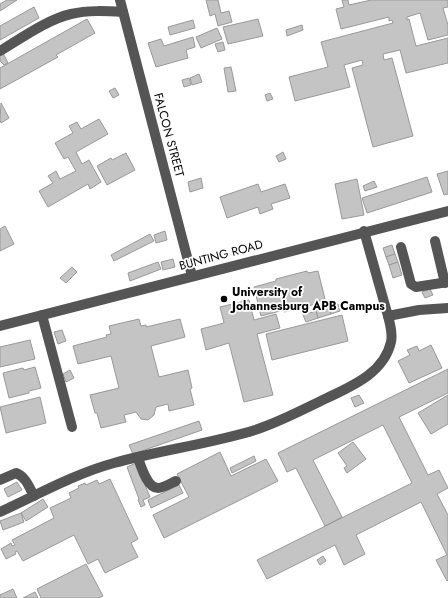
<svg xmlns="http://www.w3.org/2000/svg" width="448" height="598" viewBox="0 0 448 598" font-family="Jost,sans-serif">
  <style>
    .building { fill: #c4c4c4; stroke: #999 }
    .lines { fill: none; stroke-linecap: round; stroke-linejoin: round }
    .minor { stroke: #555; stroke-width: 10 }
    .poi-dot { fill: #000; stroke: #fff; stroke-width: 1.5 }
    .labels { text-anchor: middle; stroke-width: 3.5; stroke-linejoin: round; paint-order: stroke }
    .street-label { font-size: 12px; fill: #000; stroke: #fff }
    .poi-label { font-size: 12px; font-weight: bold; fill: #000; stroke: #fff; text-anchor: start }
  </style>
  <rect width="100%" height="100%" fill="#fff"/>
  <g class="building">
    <polygon points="7,0 17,0 0,11 0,4"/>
    <polygon points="206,0 218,0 221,13 229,11 232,22 218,26 215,14 210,16"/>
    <polygon points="342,0 348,0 349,5 371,0 448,0 448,7 443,8 448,25 448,35 428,40 420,13 407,17 407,20 409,19 416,46 448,38 448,63 406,73 400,50 383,54 384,60 392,58 413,136 373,147 352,68 363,65 362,60 344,65 350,87 295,101 289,77 328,67 321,42 393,23 392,20 389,21 389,17 341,29 336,9 344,7"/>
    <polygon points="34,7 39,18 0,40 0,26"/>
    <polygon points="87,19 95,33 56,55 58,57 0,89 0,68"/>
    <polygon points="258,19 263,36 228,44 223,27"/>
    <polygon points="193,20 195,28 170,35 168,27"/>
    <polygon points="302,25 303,30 287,36 286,30"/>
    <polygon points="217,28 222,39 201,48 196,37"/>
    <polygon points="193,37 195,47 186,50 188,58 156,67 148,43 161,39 164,46"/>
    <polygon points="223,42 225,50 218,52 215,44"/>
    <polygon points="3,53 8,63 4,65 0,61 0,54"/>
    <polygon points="231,67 236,91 228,92 224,68"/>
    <polygon points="199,74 202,82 192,85 190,78"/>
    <polygon points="189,78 191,85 184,87 182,80"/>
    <polygon points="115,88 119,95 113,98 109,91"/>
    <polygon points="270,93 273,99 267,101 265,95"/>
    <polygon points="1,103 9,118 1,123 0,120"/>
    <polygon points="99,119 108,134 76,152 82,164 89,160 101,182 90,189 88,184 48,207 39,191 53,183 48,176 56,171 60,179 76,171 68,157 64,159 55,143 73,133 69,126 77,122 81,129"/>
    <polygon points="283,152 286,159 279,162 276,156"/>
    <polygon points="126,153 135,170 107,185 97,166 111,158 112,160"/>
    <polygon points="448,171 448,194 444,195 437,174"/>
    <polygon points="427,177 432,192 367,213 362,198"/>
    <polygon points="201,178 203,188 190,192 188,182"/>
    <polygon points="357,179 364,215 342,219 335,184"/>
    <polygon points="374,181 377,187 365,191 363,186"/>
    <polygon points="258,184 261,192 285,184 290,198 271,204 273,209 260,214 258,207 227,218 220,197"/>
    <polygon points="5,226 14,244 0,251 0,229"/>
    <polygon points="165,231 167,240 156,243 154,235"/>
    <polygon points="150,234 154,241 114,261 111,255"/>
    <polygon points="392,245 395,254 386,257 383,248"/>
    <polygon points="395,254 398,262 389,265 386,257"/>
    <polygon points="173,259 175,267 163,270 161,262"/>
    <polygon points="158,262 161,269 130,281 128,273"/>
    <polygon points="398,262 402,275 393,278 389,265"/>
    <polygon points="72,267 77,272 66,283 60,278"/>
    <polygon points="307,271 308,273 318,271 325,299 315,302 316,304 284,312 284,310 261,316 254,287 276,281 276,279"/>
    <polygon points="430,289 433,295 425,298 422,292"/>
    <polygon points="249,300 254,320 276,314 280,328 257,334 273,395 244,402 229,343 206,350 201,329 224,323 220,307"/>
    <polygon points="338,304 340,311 331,314 328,307"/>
    <polygon points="328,307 331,314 318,318 316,311"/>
    <polygon points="316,311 318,318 306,322 303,315"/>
    <polygon points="342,315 348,341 272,360 266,334"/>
    <polygon points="139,319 141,326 146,325 146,327 180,319 185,337 151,346 159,377 188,370 192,388 190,389 194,405 169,411 168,404 156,407 154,415 148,420 141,419 136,412 124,415 126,422 101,428 97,413 95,413 90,395 119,388 111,356 78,364 73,346 107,337 106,335 111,334 109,326"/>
    <polygon points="62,330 66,341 58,344 54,332"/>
    <polygon points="30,340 35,359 0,367 0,347"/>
    <polygon points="431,345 442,368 409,383 398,361 410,355 407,350 417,346 419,351"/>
    <polygon points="35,367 41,388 29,391 29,393 9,398 3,373 23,368 24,370"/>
    <polygon points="448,369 448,393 399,417 428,475 439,470 448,488 437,494 448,515 448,580 447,581 436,560 447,555 421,502 356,535 365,554 344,565 335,545 267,579 257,560 412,483 383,425 313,460 342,517 325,526 296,468 287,472 278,453"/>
    <polygon points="70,370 74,378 66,382 63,374"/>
    <polygon points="359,395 364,403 355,407 351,398"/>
    <polygon points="448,395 448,424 431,434 418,413"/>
    <polygon points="40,397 46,423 6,433 0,407"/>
    <polygon points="199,421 202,430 133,454 129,445"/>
    <polygon points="353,442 366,459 347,473 344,468 347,466 338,453"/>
    <polygon points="220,452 231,476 266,459 278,481 164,538 153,515 189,497 177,474"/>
    <polygon points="254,456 256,461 232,473 230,468"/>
    <polygon points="136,463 150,497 143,500 145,505 141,507 138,500 139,499 127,467"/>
    <polygon points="110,479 138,539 131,543 138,557 105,573 98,559 88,564 74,535 23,561 17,551 15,552 16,554 6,559 1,549 11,543 12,546 15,545 12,540 54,518 50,508 71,498 69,493 79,488 78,486 85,483 86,485 97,480 99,484"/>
    <polygon points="17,482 22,490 8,497 4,489"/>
    <polygon points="179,485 183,493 151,508 148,500"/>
    <polygon points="43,499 48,507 26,521 21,513"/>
    <polygon points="21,513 24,522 3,530 0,521"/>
    <polygon points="323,556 326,561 320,565 317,560"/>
    <polygon points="86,564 103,596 98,598 41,598 37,589"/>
    <polygon points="13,589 17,598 0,598 0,595"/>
    <polygon points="35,592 38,598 23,598"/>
  </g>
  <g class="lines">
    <g class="minor">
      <polyline points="120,0 192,276"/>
      <path d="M0,51c20,-12 48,-32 71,-37 17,-4 35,-3 52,-2"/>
      <polyline points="364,231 388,316 419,310 448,308"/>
      <polyline points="435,241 445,283"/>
      <polyline points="401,247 411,284 416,287 448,282"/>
      <polyline points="42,315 72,427"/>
      <polyline points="0,326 448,211"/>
      <path d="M138,458c3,8 9,30 20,30 6,0 13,-5 18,-7"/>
      <path d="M0,480l16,-7c10,4 13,14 18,23"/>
      <path d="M0,512c37,-17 74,-38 114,-49 47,-13 95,-19 141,-33 25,-8 49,-21 72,-32 25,-12 57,-25 64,-56 2,-9 -1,-18 -3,-26"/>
    </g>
  </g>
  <circle class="poi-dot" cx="224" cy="299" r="4"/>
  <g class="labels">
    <g class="street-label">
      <text transform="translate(169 135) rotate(75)" y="4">FALCON STREET</text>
      <text transform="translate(221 255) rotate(-15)" y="4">BUNTING ROAD</text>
    </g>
    <g class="poi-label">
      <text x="232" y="296">University of<tspan x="232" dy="14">Johannesburg APB Campus</tspan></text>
    </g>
  </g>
</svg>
